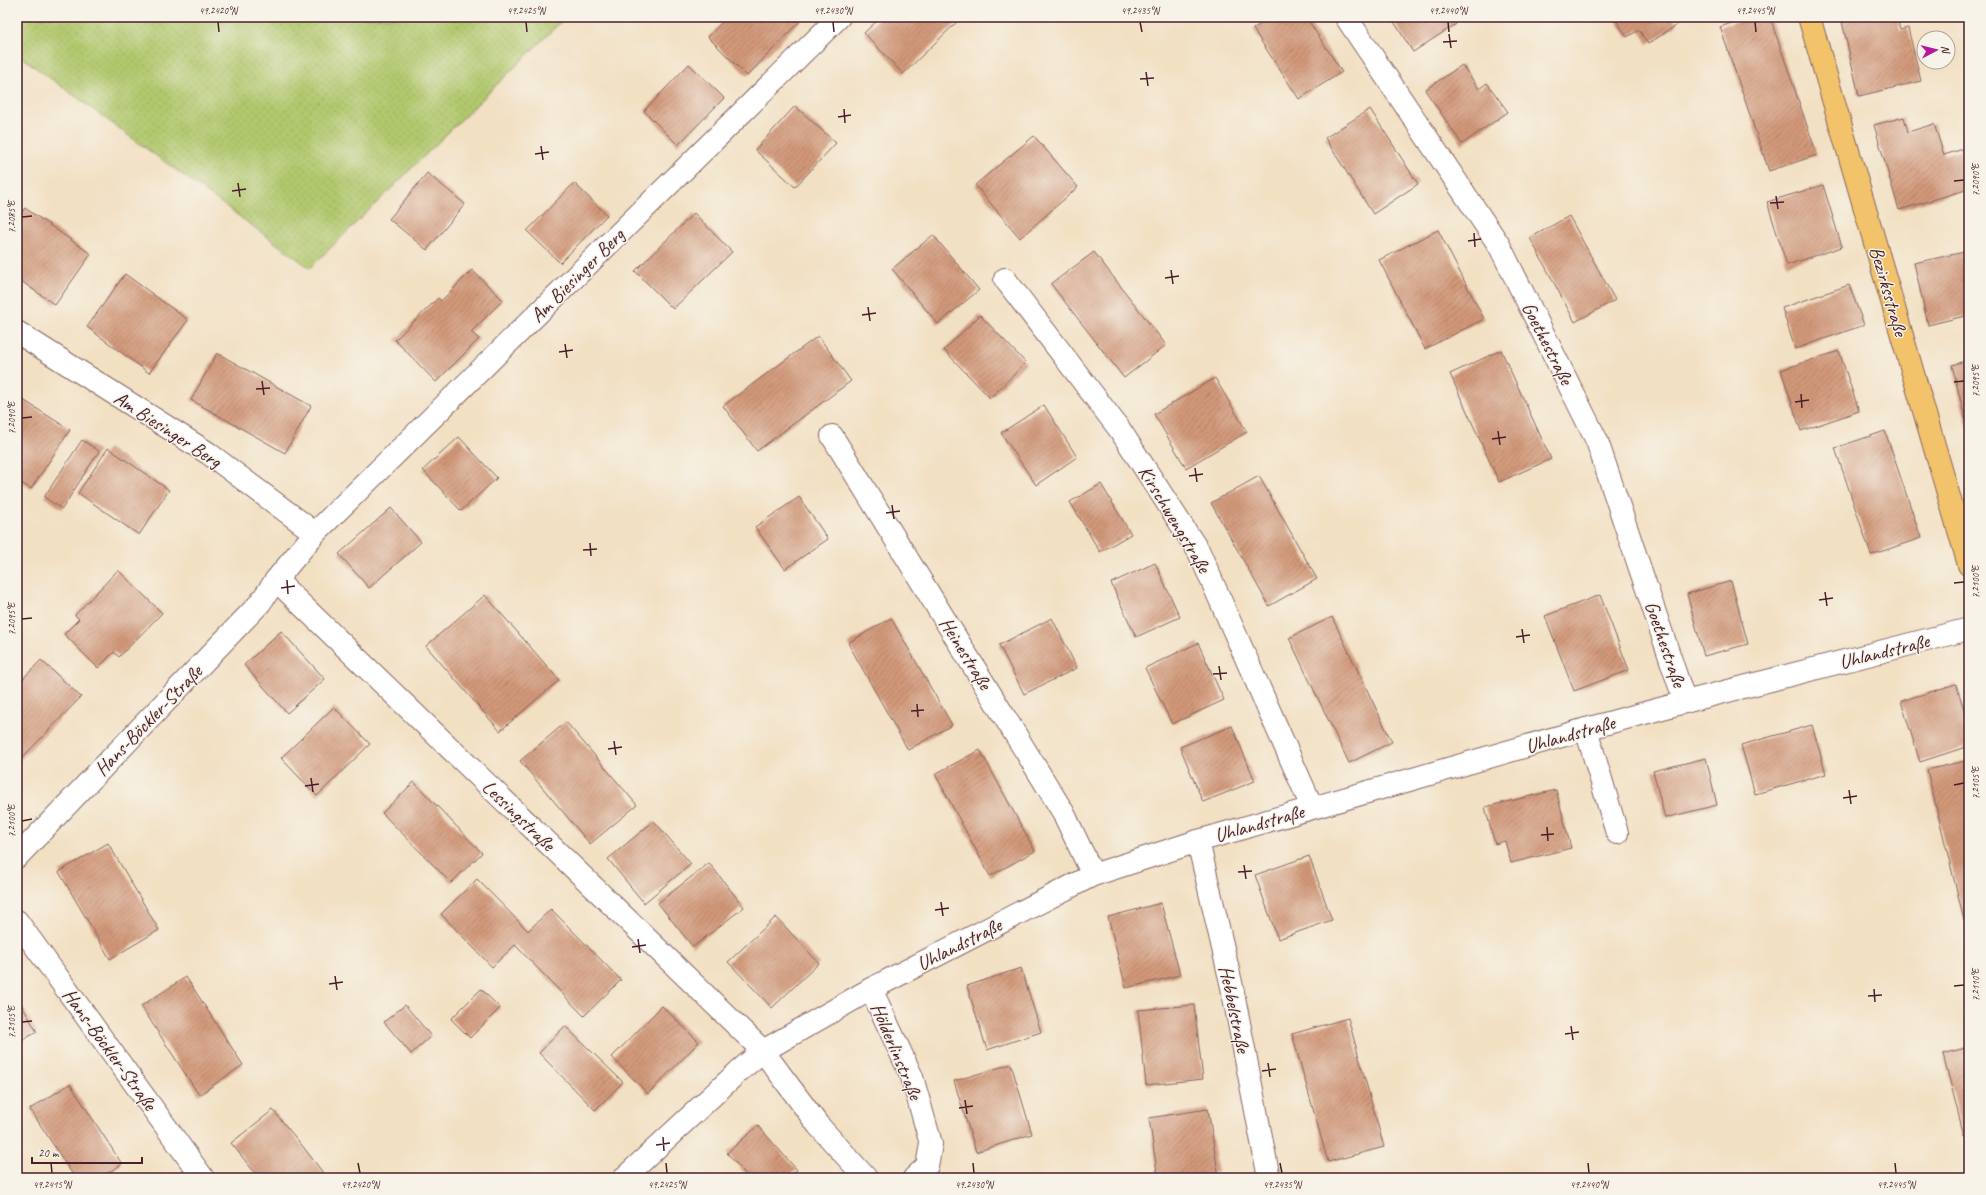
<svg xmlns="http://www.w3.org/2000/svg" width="1986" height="1195" viewBox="0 0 1986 1195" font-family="Caveat,sans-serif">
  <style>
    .green { fill: url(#green-dots); stroke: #7e744c }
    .building { fill: url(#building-hatch) }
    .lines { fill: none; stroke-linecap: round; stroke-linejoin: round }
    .minor-casing { stroke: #856360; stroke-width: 24 }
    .major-casing { stroke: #856360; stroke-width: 24 }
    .minor { stroke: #fff; stroke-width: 22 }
    .major { stroke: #f2c36a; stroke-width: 22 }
    .ticks { fill: none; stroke: #4a1f2b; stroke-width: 1.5 }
    .labels { text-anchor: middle; stroke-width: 3; stroke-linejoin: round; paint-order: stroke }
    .street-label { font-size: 20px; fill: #4a1f2b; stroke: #f7f3e8 }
    .neatline { fill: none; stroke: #4a1f2b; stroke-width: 1.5 }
    .ticks-label { font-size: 10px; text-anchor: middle; fill: #4a1f2b }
  </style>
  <defs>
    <pattern id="green-dots" width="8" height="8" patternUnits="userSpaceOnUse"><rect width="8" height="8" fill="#b1c86d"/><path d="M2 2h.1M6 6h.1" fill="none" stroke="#9aab5f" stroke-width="1.8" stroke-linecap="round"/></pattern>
    <pattern id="building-hatch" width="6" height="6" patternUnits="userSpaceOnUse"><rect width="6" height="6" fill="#d29879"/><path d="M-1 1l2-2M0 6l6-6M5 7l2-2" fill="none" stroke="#ac7b63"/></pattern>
  </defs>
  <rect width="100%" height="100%" fill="#f7f3e8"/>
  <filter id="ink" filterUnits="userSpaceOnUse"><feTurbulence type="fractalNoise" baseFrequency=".025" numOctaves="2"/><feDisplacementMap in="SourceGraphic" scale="8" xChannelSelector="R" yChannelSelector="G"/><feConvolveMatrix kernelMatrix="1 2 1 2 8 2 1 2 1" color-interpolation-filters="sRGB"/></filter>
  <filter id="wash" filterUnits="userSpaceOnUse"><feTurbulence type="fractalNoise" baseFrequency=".012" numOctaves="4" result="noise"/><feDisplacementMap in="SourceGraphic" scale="16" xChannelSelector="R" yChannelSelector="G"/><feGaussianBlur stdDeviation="0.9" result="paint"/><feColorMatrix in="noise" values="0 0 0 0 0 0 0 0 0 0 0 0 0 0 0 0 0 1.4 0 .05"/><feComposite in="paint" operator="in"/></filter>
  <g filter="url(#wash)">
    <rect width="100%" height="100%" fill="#f2e0c3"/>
    <polygon class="green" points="17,17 566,17 310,268 17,54"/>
    <g id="blocks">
      <g class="building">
        <polygon points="727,17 804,17 747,76 708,37"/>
        <polygon points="881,17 962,17 903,74 864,33"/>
        <polygon points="1271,17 1306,17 1342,72 1299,99 1253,29"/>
        <polygon points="1391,17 1452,17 1456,24 1413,52"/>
        <polygon points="1614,17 1673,17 1677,25 1648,44 1639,30 1627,37"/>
        <polygon points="1749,17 1770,17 1817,155 1769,171 1720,27"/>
        <polygon points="1841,17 1897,17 1900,30 1908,28 1921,81 1859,96"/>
        <polygon points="689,64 724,98 678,145 644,111"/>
        <polygon points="1462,65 1479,89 1487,83 1508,112 1462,144 1425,90"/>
        <polygon points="795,106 836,143 795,187 755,150"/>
        <polygon points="1370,109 1418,184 1373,214 1325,138"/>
        <polygon points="1904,117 1908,132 1934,124 1944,155 1963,149 1969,169 1969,189 1899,210 1874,125"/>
        <polygon points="1034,136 1078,187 1020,238 975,185"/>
        <polygon points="427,173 465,204 427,250 389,219"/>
        <polygon points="574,183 607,215 560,263 527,231"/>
        <polygon points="1823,185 1842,247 1787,265 1767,202"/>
        <polygon points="25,208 91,254 55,305 17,278 17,219"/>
        <polygon points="694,213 732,252 673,309 635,271"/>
        <polygon points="1569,216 1615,300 1575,322 1530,238"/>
        <polygon points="1438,230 1484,319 1425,349 1379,260"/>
        <polygon points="933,235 979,290 938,324 892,269"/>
        <polygon points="1969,251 1969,315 1928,325 1914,263"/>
        <polygon points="1094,252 1166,345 1124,378 1051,284"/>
        <polygon points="472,270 503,300 471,332 479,339 436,382 395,340 438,298 441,301"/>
        <polygon points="125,274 188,320 149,373 87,327"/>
        <polygon points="1849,285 1864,325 1795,349 1782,308"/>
        <polygon points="980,315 1026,363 990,398 944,350"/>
        <polygon points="818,336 851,381 757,451 723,406"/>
        <polygon points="1501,350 1551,459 1499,482 1450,374"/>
        <polygon points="1839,351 1859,411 1801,431 1781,370"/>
        <polygon points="217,353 311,406 285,453 191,400"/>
        <polygon points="1969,360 1969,431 1968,431 1952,365"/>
        <polygon points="1215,378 1247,432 1186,468 1154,414"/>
        <polygon points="17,396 70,430 31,489 17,480"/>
        <polygon points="1044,405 1077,457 1036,485 1001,433"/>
        <polygon points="1885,431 1921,538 1871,555 1835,448"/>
        <polygon points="459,437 497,478 461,511 423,470"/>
        <polygon points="82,440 99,451 62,509 44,497"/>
        <polygon points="108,448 169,490 139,535 78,493"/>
        <polygon points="1259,476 1317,579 1269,606 1211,503"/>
        <polygon points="1101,484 1131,534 1100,552 1070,502"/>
        <polygon points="799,497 828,539 785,569 755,527"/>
        <polygon points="391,508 421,542 369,588 339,554"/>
        <polygon points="1155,563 1180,617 1136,637 1111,583"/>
        <polygon points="118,570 162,613 119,657 114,652 98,668 64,634 79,619 75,615"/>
        <polygon points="1731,581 1748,644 1704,656 1687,594"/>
        <polygon points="485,595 559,680 500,731 426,646"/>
        <polygon points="1600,595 1629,670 1574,691 1545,616"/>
        <polygon points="1332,617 1392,742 1349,763 1289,638"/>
        <polygon points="891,618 952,725 908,750 848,643"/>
        <polygon points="1052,618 1077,668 1024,694 999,645"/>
        <polygon points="281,631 325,679 287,713 244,665"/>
        <polygon points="1198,643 1224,700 1172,724 1145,668"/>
        <polygon points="41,660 81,697 17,763 17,685"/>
        <polygon points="1956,684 1969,726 1969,746 1920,762 1901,701"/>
        <polygon points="334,707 370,744 317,796 281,758"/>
        <polygon points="566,722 637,805 590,844 520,761"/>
        <polygon points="1812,725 1826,774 1755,794 1741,745"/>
        <polygon points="1232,726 1255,781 1203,802 1180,747"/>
        <polygon points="980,750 1035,851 990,876 935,774"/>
        <polygon points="1706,758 1717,805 1665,818 1653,771"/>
        <polygon points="1969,760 1969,919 1964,920 1927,770"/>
        <polygon points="414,782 482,853 451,883 382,813"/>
        <polygon points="1556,790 1571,848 1511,863 1505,841 1495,844 1485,807"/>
        <polygon points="654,821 691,864 644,903 608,859"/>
        <polygon points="108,843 159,930 110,959 59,872"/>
        <polygon points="1309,856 1332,920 1278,939 1255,875"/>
        <polygon points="709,863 744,907 693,947 658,903"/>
        <polygon points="477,879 528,931 551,909 621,980 584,1016 515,945 492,967 441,914"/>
        <polygon points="1161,903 1180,975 1126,988 1108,917"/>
        <polygon points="776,917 819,963 772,1008 728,962"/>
        <polygon points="1021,968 1041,1032 987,1050 967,986"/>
        <polygon points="186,977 243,1065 199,1095 141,1006"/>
        <polygon points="481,989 500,1008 470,1038 451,1019"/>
        <polygon points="17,997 37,1032 17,1043"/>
        <polygon points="405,1005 431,1036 411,1054 384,1022"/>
        <polygon points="1194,1005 1203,1079 1146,1085 1138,1010"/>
        <polygon points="662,1006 699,1042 648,1094 612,1057"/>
        <polygon points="1348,1018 1384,1147 1328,1162 1292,1034"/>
        <polygon points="565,1026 623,1082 595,1110 539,1053"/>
        <polygon points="1969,1047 1969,1134 1964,1136 1943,1054"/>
        <polygon points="1011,1064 1032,1134 976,1152 954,1081"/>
        <polygon points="70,1084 122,1164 100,1178 75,1178 30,1109"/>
        <polygon points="1208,1109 1218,1172 1182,1178 1158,1178 1149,1118"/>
        <polygon points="273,1110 304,1148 327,1178 259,1178 231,1143"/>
        <polygon points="758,1126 797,1170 788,1178 749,1178 727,1153"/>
      </g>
    </g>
  </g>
  <g filter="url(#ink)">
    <use href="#blocks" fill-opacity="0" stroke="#856360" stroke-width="1"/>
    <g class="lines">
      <defs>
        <g id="minor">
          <polyline points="1346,17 1499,245 1597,441 1685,702"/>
          <polyline points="1005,279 1120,430 1199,552 1312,807"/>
          <polyline points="17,332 208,453 315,533"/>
          <polyline points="832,436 1063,812 1093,875"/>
          <polyline points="276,580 763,1051 818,1125 866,1178"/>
          <polyline points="1586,729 1617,833"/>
          <polyline points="1198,841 1232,987 1269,1178"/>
          <polyline points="17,857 260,603 276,580 315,533 839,17"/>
          <polyline points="17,921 203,1178"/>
          <polyline points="871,989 912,1077 931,1144 927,1166 914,1178"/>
          <polyline points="624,1178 739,1071 763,1051 871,989 1093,875 1198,841 1586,729 1685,702 1969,629"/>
        </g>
        <polyline id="major" points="1809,17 1969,565"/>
      </defs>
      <use href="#minor" class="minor-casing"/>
      <use href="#major" class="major-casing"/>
      <use href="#minor" class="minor"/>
      <use href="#major" class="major"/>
    </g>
  </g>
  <path class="ticks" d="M218,22l1,10M526,22l1,10M833,22l1,10M1140,22l2,10M1448,22l1,10M1755,22l1,10M1449,34l2,14M1443,42l14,-1M1146,72l2,14M1140,79l14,-1M844,109l1,14M838,117l13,-2M541,146l2,14M535,154l14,-2M1954,181l10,-1M238,183l2,14M232,191l14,-2M1776,196l2,13M1770,203l14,-1M22,217l10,-1M1474,233l1,14M1468,241l13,-2M1171,270l2,14M1165,278l14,-2M868,307l2,14M862,315l14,-2M565,344l2,14M559,352l14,-2M262,381l2,14M1954,382l10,-1M256,389l14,-1M1801,394l1,14M1795,402l14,-2M22,418l10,-1M1498,431l2,14M1492,439l14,-2M1195,468l2,14M1189,476l14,-2M892,505l2,14M886,513l14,-2M590,543l1,13M583,550l14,-1M287,580l1,14M1954,583l10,-1M281,588l14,-2M1825,592l2,14M1819,600l14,-2M22,619l10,-1M1522,629l2,14M1516,637l14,-2M1219,666l2,14M1213,674l14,-1M917,704l1,13M911,711l13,-1M614,741l2,14M608,749l14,-2M311,778l2,14M1954,785l10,-2M305,786l14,-2M1849,790l2,14M1843,798l14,-2M22,821l10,-2M1547,827l1,14M1541,835l13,-1M1244,865l2,14M1238,872l14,-1M941,902l2,14M935,910l14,-2M638,939l2,14M632,947l14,-2M335,976l2,14M329,984l14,-2M1954,986l10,-1M1874,989l1,13M1868,996l14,-1M22,1022l10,-1M1571,1026l2,14M1565,1034l14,-2M1268,1063l2,14M1262,1071l14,-2M965,1100l2,14M959,1108l14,-2M663,1137l1,14M656,1145l14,-2M51,1163l1,10M358,1163l2,10M666,1163l1,10M973,1163l1,10M1280,1163l2,10M1588,1163l1,10M1895,1163l1,10"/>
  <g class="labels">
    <g class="street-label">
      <text transform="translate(577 275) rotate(-45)" y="7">Am Biesinger Berg</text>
      <text transform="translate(1889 291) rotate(74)" y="7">Bezirksstraße</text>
      <text transform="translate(1548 343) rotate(63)" y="7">Goethestraße</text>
      <text transform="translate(168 429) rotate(33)" y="7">Am Biesinger Berg</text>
      <text transform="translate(1175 519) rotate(59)" y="7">Kirschwengstraße</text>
      <text transform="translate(1666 644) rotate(71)" y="7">Goethestraße</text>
      <text transform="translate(1884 651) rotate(-14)" y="7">Uhlandstraße</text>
      <text transform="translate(966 653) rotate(58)" y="7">Heinestraße</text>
      <text transform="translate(148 720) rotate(-46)" y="7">Hans-Böckler-Straße</text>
      <text transform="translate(1570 734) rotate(-16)" y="7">Uhlandstraße</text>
      <text transform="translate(519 815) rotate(44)" y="7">Lessingstraße</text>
      <text transform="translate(1259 823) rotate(-16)" y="7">Uhlandstraße</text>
      <text transform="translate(959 944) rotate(-27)" y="7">Uhlandstraße</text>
      <text transform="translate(1235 1009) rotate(78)" y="7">Hebbelstraße</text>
      <text transform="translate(110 1049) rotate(54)" y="7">Hans-Böckler-Straße</text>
      <text transform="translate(897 1051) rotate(67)" y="7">Hölderlinstraße</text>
    </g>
  </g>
  <rect width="1986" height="1195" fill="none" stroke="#f7f3e8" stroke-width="44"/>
  <g transform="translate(1936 50) rotate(83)"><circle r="19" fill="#f7f3e8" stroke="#b29e9c"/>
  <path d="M0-3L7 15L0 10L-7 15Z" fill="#b5179e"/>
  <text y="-6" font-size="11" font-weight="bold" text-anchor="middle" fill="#4a1f2b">N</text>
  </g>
  <path d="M32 1157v6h110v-6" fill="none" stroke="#4a1f2b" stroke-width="2"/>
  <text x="38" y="1157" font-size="12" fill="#4a1f2b" stroke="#f7f3e8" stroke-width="3" paint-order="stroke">20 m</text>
  <rect x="22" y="22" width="1942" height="1151" class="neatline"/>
  <g class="ticks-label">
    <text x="218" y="14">49.2420°N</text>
    <text x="526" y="14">49.2425°N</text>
    <text x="833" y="14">49.2430°N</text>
    <text x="1140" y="14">49.2435°N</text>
    <text x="1448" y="14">49.2440°N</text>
    <text x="1755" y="14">49.2445°N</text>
    <text transform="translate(1975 180) rotate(-90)" y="4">7.2090°E</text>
    <text transform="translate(11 217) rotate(-90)" y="4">7.2085°E</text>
    <text transform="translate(1975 381) rotate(-90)" y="4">7.2095°E</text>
    <text transform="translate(11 418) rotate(-90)" y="4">7.2090°E</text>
    <text transform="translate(1975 582) rotate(-90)" y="4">7.2100°E</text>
    <text transform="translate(11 619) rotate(-90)" y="4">7.2095°E</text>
    <text transform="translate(1975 783) rotate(-90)" y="4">7.2105°E</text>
    <text transform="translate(11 821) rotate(-90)" y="4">7.2100°E</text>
    <text transform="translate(1975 985) rotate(-90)" y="4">7.2110°E</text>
    <text transform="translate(11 1022) rotate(-90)" y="4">7.2105°E</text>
    <text x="52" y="1188">49.2415°N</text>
    <text x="360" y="1188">49.2420°N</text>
    <text x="667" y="1188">49.2425°N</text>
    <text x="974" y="1188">49.2430°N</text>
    <text x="1282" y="1188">49.2435°N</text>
    <text x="1589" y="1188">49.2440°N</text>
    <text x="1896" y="1188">49.2445°N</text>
  </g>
</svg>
